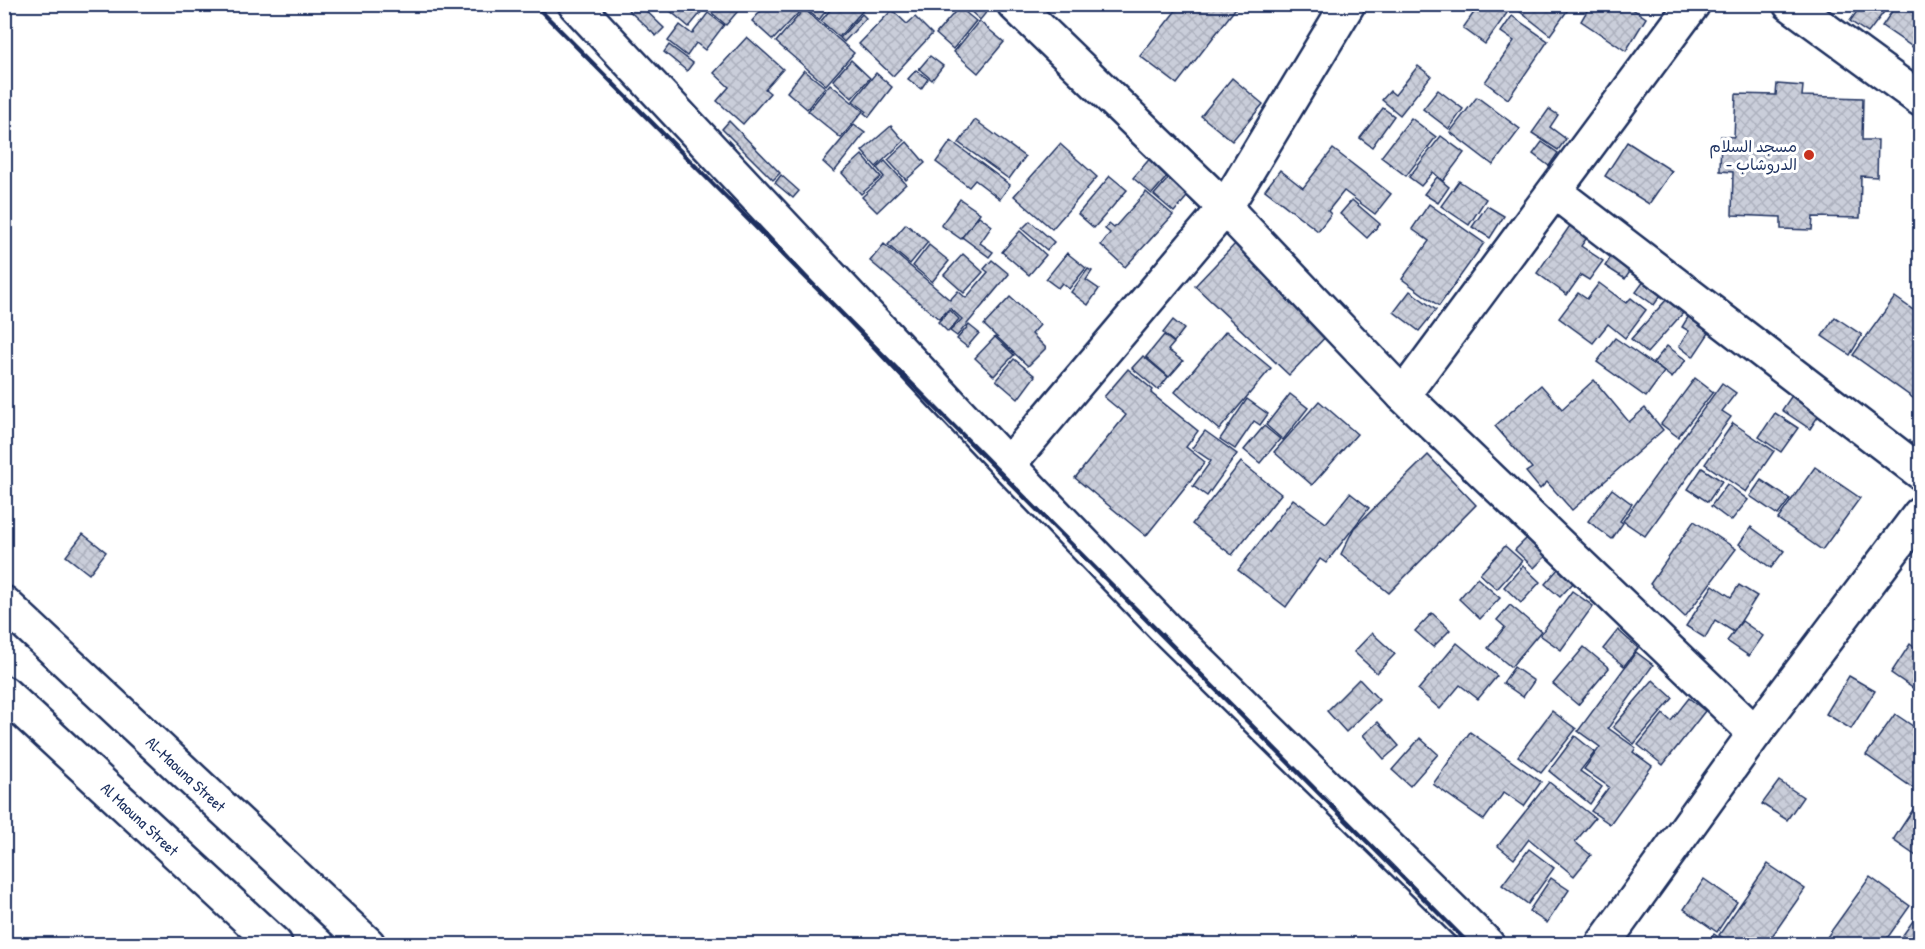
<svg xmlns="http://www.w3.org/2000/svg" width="1925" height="949" viewBox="0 0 1925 949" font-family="'Patrick Hand','Playpen Sans Arabic',sans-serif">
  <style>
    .building { fill: url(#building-cross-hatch); stroke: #1b2f5e; stroke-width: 1.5 }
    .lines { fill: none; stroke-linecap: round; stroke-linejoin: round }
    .street-casing { stroke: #1b2f5e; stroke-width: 38 }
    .highway-casing { stroke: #1b2f5e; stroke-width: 38 }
    .street { stroke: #fff; stroke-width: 33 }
    .highway { stroke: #fff; stroke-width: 33 }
    .rail { stroke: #1b2f5e; stroke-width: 4.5 }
    .poi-dot { fill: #c8321e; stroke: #fff; stroke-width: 2 }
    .labels { text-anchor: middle; stroke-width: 6; stroke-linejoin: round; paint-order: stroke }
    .poi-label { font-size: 16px; fill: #1b2f5e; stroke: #fff; text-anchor: end }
    .street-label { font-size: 16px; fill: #1b2f5e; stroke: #fff }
  </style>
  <defs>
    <pattern id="building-cross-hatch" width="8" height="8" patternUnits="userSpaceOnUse" patternTransform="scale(1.5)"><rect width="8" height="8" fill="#caceda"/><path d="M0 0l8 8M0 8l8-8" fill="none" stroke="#adb1be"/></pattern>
  </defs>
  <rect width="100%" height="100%" fill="#fff"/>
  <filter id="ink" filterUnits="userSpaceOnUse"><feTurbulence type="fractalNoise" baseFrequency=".0167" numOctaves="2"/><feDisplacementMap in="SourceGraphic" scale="12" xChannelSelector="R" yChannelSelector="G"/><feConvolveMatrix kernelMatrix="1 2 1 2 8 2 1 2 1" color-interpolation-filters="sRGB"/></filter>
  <g filter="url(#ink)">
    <g class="building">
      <polygon points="622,4 639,4 664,28 656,36"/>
      <polygon points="662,4 708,4 689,27"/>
      <polygon points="717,4 744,4 726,25 711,12"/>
      <polygon points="767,4 797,4 802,9 773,40 752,21"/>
      <polygon points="800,4 831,4 819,20"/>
      <polygon points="835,4 866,7 839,37 821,21"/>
      <polygon points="963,4 993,4 980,20"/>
      <polygon points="1181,4 1239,4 1177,84 1140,56"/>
      <polygon points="1480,4 1495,4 1507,13 1485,44 1463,28"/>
      <polygon points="1510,4 1572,4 1550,35"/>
      <polygon points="1591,4 1625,4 1646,18 1626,51 1581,21"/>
      <polygon points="1860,4 1890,4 1868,33 1850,21 1861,6"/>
      <polygon points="1897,4 1904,4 1916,14 1920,8 1920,52 1882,26"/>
      <polygon points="959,7 976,21 953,49 936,34"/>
      <polygon points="804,9 854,53 826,85 776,42"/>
      <polygon points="892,10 907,24 915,17 932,34 893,76 859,44"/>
      <polygon points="708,13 724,25 705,50 696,43 687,56 668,41 680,25 692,34"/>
      <polygon points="862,14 866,18 844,42 840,38"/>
      <polygon points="1512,16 1548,41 1508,99 1485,82 1514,41 1501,32"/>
      <polygon points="979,21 1004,42 978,73 954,52"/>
      <polygon points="747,37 783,69 765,89 770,93 743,124 717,101 729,87 714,73"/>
      <polygon points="669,45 693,63 687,71 664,52"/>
      <polygon points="930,56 943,66 932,80 919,69"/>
      <polygon points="851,60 870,78 852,98 833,80"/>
      <polygon points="1418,66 1431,76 1400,115 1382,100 1390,91 1395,95"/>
      <polygon points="804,70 825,87 807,109 787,92"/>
      <polygon points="916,70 928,79 921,89 908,79"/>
      <polygon points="876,73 892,87 869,117 864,113 866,111 853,101"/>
      <polygon points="1232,78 1263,104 1232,141 1201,116"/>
      <polygon points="830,84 863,111 841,138 808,111"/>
      <polygon points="1777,84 1803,86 1802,96 1863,98 1862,140 1878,140 1877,177 1861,176 1860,218 1813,217 1812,230 1781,229 1781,217 1732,215 1733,172 1720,171 1721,136 1734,137 1736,94 1776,95"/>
      <polygon points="1438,90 1463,109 1449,129 1423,109"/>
      <polygon points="1477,97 1520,129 1493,165 1450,132"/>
      <polygon points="1383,108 1394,116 1372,147 1360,138"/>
      <polygon points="1549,109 1558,115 1550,127 1566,139 1558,150 1532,133"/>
      <polygon points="1411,118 1436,137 1406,176 1381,157"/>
      <polygon points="975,120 1025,157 1009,179 959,143"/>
      <polygon points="729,121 780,173 773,180 722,129"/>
      <polygon points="854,125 865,133 834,172 823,162"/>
      <polygon points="891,126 904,141 876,167 862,151"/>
      <polygon points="1441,136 1464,153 1443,181 1433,172 1421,186 1409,177"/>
      <polygon points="951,141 1010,185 1000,199 975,180 969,187 936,162"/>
      <polygon points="907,142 925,163 906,180 888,160"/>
      <polygon points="1542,142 1558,153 1549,166 1533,154"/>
      <polygon points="1627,142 1672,171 1649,204 1605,176"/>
      <polygon points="1060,144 1097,177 1052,229 1014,196"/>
      <polygon points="1333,149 1391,194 1375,214 1344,191 1328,211 1331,214 1318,231 1265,190 1280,170 1303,188"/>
      <polygon points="862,155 881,177 861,194 842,173"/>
      <polygon points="1153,155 1172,171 1152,194 1133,178"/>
      <polygon points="885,161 906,184 877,212 862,197 884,177 877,168"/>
      <polygon points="1172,174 1192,191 1174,212 1154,195"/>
      <polygon points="781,175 799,191 793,198 775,183"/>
      <polygon points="1110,176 1127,190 1094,228 1078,214"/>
      <polygon points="1437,177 1449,187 1438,203 1424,194"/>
      <polygon points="1459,181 1486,199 1469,225 1441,206"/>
      <polygon points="1146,192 1173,215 1125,267 1101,245 1110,233 1105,229 1109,224 1114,228"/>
      <polygon points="960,199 980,213 961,239 941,225"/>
      <polygon points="1352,200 1380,224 1367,238 1340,214"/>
      <polygon points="1429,204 1484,243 1439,306 1402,279 1429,241 1412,229"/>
      <polygon points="1487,206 1504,216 1490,238 1472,227"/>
      <polygon points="979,216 992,226 980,243 993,252 989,257 962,237"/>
      <polygon points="1574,220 1591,232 1581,246 1603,261 1589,280 1581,275 1567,295 1537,273"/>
      <polygon points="1030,221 1054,242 1047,250 1022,229"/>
      <polygon points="906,224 928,242 910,264 888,245"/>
      <polygon points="1020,231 1046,255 1029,275 1002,252"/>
      <polygon points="1237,242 1331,331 1289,375 1195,286"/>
      <polygon points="884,244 950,300 958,291 966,298 988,272 984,269 992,260 1009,274 957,336 950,331 962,319 950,308 939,319 870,261"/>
      <polygon points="929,245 949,261 932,282 913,266"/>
      <polygon points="1616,249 1636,263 1625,279 1605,266"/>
      <polygon points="1067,253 1086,268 1069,289 1062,283 1058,288 1046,279"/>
      <polygon points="963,254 983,272 964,293 944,275"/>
      <polygon points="1088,269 1092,271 1086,280 1099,289 1088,305 1071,292"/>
      <polygon points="1650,273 1668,285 1654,305 1636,292"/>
      <polygon points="1599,283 1626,303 1631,298 1646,310 1625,338 1608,324 1593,343 1559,318 1578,293 1587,299"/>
      <polygon points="1676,289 1692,303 1647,353 1631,339"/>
      <polygon points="1410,291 1436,310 1419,331 1394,312"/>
      <polygon points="1010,297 1040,325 1032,334 1046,348 1028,366 984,325"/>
      <polygon points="1895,297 1920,315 1920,403 1853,355"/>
      <polygon points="1693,309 1715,324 1693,357 1679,346 1689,331 1682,327"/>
      <polygon points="950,310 959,319 948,332 938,322"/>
      <polygon points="1835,317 1862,335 1850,355 1822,336"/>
      <polygon points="1173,320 1184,329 1174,342 1163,333"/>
      <polygon points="969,325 979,333 967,347 957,339"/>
      <polygon points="1226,331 1271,368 1219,430 1175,392"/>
      <polygon points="1164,335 1174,343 1168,350 1183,361 1169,377 1146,357"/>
      <polygon points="995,337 1014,355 994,376 975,358"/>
      <polygon points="1615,338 1664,372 1646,397 1597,362"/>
      <polygon points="1667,346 1686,360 1672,378 1653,363"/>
      <polygon points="1143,356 1168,377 1158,390 1132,368"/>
      <polygon points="1014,359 1035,376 1018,399 996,380"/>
      <polygon points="1128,369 1153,390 1151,393 1198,431 1186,447 1205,462 1146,536 1075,478 1126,415 1104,397"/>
      <polygon points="1695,378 1713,392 1678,437 1661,424"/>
      <polygon points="1594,380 1629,422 1645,408 1663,430 1572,510 1547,482 1540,489 1526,472 1532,468 1495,426 1541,385 1562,409"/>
      <polygon points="1722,383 1736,393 1722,411 1731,417 1645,536 1623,521"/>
      <polygon points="1797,388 1824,407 1810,429 1782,410"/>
      <polygon points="1290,394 1308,408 1283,440 1266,425"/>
      <polygon points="1247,399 1268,414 1260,425 1254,421 1235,449 1220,439"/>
      <polygon points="1319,401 1357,434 1312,485 1274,452"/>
      <polygon points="1775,413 1798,428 1781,452 1759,437"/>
      <polygon points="1733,423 1774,451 1746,492 1705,464"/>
      <polygon points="1264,426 1280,439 1260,463 1244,450"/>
      <polygon points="1205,431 1237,454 1207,496 1193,486 1211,461 1192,448"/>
      <polygon points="1428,455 1476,505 1389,593 1341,554 1354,528"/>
      <polygon points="1241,462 1281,494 1232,555 1192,524"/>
      <polygon points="1815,467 1860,498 1822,550 1778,519"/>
      <polygon points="1702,468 1722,481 1708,502 1688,489"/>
      <polygon points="1761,480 1790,499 1778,515 1750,496"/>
      <polygon points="1727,484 1748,500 1731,521 1711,506"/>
      <polygon points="1612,489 1632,504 1620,521 1623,523 1612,539 1588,521"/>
      <polygon points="1350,493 1369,508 1326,563 1320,559 1286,607 1238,570 1293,499 1326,523"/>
      <polygon points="1694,521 1736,549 1685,617 1650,584"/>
      <polygon points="1751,527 1784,551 1771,568 1739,544"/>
      <polygon points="83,534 106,552 89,574 66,556"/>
      <polygon points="1527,538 1546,556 1534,568 1515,550"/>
      <polygon points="1505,546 1522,561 1497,589 1480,574"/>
      <polygon points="1523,566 1540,582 1521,603 1504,587"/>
      <polygon points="1558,569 1573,583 1560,597 1545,584"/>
      <polygon points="1477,578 1500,598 1480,619 1459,599"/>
      <polygon points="1713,585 1731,597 1739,585 1757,596 1734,632 1715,620 1705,638 1686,626"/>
      <polygon points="1572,591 1593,606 1561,650 1540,635"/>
      <polygon points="1510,605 1541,631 1511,667 1488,648 1505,627 1497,620"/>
      <polygon points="1432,613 1450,630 1433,647 1415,631"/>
      <polygon points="1742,621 1763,636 1749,656 1727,641"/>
      <polygon points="1618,630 1638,648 1624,666 1603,649"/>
      <polygon points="1372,633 1395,654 1377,673 1354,652"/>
      <polygon points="1457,643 1497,676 1478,699 1460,685 1440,709 1418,690"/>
      <polygon points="1910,644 1919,651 1920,649 1920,693 1891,673"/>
      <polygon points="1584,647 1609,668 1578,705 1553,684"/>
      <polygon points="1636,652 1653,665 1608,728 1636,748 1633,752 1652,766 1610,824 1591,811 1609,787 1584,769 1600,747 1578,731"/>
      <polygon points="1514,667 1534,681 1523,697 1503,683"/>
      <polygon points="1849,676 1875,691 1851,729 1826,714"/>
      <polygon points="1359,679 1379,700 1346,732 1327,711"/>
      <polygon points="1653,680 1673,698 1634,744 1613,727"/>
      <polygon points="1689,698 1705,711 1663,765 1638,745 1663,714 1671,721"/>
      <polygon points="1552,711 1576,729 1541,773 1518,756"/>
      <polygon points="1895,714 1920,731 1920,793 1866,755"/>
      <polygon points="1378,722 1399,746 1384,759 1363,735"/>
      <polygon points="1470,732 1541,782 1524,806 1504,792 1484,820 1433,784"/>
      <polygon points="1575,736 1595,752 1580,771 1602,787 1590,804 1549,771"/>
      <polygon points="1420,738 1438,754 1410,786 1392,770"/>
      <polygon points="1779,781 1803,797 1787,820 1762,804"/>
      <polygon points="1549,782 1595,818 1575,842 1591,855 1574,876 1529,839 1514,859 1498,846"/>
      <polygon points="1918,802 1920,804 1920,849 1916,856 1893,840"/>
      <polygon points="1529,849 1554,868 1528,904 1502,885"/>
      <polygon points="1768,864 1805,889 1770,939 1774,944 1732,944 1719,935"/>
      <polygon points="1870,877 1910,906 1883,944 1838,944 1827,937"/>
      <polygon points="1551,878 1569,890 1547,923 1529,911"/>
      <polygon points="1704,879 1737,902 1717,932 1684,909"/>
      <polygon points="1920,911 1920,944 1902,944 1898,942"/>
      <polygon points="1714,934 1728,944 1707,944"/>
    </g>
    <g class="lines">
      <defs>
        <g id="street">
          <polyline points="575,4 1008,465 1164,627 1487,944"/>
          <polyline points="1014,4 1225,208 1403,395 1755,733"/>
          <polyline points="1790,4 1920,99"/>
          <polyline points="1555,192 1920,472"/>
          <polyline points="1403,395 1693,4"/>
          <polyline points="1008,465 1225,208 1348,4"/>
          <polyline points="1603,944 1755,733 1920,514"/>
        </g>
        <g id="highway">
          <polyline points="4,603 368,944"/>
          <polyline points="4,693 275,944"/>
        </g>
      </defs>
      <use href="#street" class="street-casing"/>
      <use href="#highway" class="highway-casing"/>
      <use href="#street" class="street"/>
      <use href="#highway" class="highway"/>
      <polyline class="rail" points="534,4 1469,944"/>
    </g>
  </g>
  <circle class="poi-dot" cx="1809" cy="155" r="6"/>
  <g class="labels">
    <g class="poi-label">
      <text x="1797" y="152">مسجد السلام<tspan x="1797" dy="18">- الدروشاب</tspan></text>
    </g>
    <g class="street-label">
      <text transform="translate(186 774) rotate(43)" y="6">Al-Maouna Street</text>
      <text transform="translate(140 819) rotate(43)" y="6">Al Maouna Street</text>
    </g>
  </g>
  <rect width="1925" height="949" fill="none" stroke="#fff" stroke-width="24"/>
  <rect x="12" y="12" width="1901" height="925" fill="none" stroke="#1b2f5e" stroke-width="2" filter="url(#ink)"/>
</svg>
